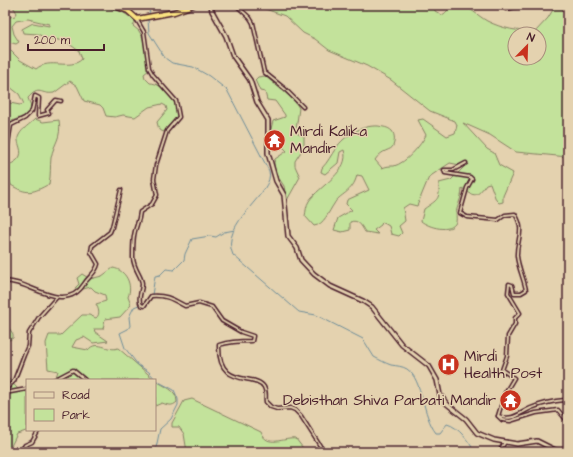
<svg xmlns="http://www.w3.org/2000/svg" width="573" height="457" viewBox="0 0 573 457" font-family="'Architects Daughter',sans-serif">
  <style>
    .green { fill: #c3e29b; stroke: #868063; fill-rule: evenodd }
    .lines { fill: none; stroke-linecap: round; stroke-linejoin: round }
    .stream { stroke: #6e8d99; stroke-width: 1 }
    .street-casing { stroke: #4a1f2b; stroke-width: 5 }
    .secondary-casing { stroke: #4a1f2b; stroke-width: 6 }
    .highway-casing { stroke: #4a1f2b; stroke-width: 7 }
    .street { stroke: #e4d2af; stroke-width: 2 }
    .secondary { stroke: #e4d2af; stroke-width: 3 }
    .highway { stroke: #f9e181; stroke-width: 4 }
    .labels { text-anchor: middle; stroke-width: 3; stroke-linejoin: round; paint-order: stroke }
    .poi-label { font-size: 15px; fill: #4a1f2b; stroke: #e4d2af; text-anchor: start }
  </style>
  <rect width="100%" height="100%" fill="#e4d2af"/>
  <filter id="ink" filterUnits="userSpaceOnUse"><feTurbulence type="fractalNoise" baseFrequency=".025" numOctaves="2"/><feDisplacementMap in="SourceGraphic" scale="8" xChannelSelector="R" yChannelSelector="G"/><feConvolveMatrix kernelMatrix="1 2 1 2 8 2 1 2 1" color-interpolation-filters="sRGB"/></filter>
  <g filter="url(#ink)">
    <g class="green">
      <path d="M12,5h85l22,5 16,10v3l-2,3 6,5 4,7 6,32 -5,4 1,4 5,5c14,0 31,22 27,36l-10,8 -3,5 -5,-2 -2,-8 10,-12 -1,-4 -4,-2 -13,3 -14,10 -12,-2 -8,2 -9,-1 -3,-8 -3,-3 -16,-4 -7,-15 -7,-5 -16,12c-14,2 -14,-8 -26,5l4,11 -8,7 -17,7 -1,4 1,11 -2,-3v-33l15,3 4,-1 -5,-10 -14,-11v-38l15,15 16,9c14,-12 34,2 46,-10l-3,-8 -14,-10 -20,-3 -7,-4 -15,-1 -1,-4 11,-6 16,3v-2l-21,-5 -12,2 -4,5 2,8 5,8 -3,2 -11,-3v-23l10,-2 2,-3z"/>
      <path d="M254,5h180l1,6 7,4c6,-3 7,-9 15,-10 11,0 21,11 30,16 16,8 31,10 48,11l13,-14 6,-10 14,1v148l-52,-5 -26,-17 -27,-12 24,26 7,4 5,12 14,8 -10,23v6l-4,1 -3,-3 -6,-17 -4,1c-9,13 -11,14 -24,4 0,9 -3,13 -5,21 -2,4 0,9 -1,13 -5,12 -28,5 -35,-1l3,-12c14,-10 16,-9 15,-26l12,-3 14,-14 -15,-3 -21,14 -12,29 -8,-2 -6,4 2,13 -6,5 3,7 -3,3 -8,-2 -2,-8 -7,-4 -1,3 -7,5 4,4 -13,-2c-4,-7 -7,-13 -15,-10v8l-8,2 -8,-2 4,-12 14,-8 -6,-6 1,-4 22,-10 -7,-14 -5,-1c-4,18 -18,19 -23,29 -5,7 -10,21 -20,22l-9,-10c1,-4 1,-11 4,-15 10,-15 42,-30 35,-51l-4,2 -2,11 -13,11 -4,-2 1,-4c6,-6 9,-13 14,-20 9,-13 26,-23 42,-22 5,1 10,1 14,5 3,4 3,10 1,15 -2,5 -11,3 -18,14l7,8c5,-2 7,-2 12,-2 12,-3 27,-21 32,-31l-8,-15 5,-1 24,17 8,-3 2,-8 -2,-4 -25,-10 -39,-31 -24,-14 -38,-16 -14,-11 -12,-6 -18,-17zM515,34h24v24h-24z"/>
      <path d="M265,76l29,24 5,8 -3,22 2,4 6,2v11l-9,14v5l5,11 -14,25c-1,-5 -1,-13 -2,-16 -5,-8 -13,-17 -9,-27l12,-8 -4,-4 -7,-10h-5v-8l2,-8 12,-4v-2l-10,-14 -8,-1 -2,-8 -5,-1 -5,-11 3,-3z"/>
      <path d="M35,119l8,3 16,-2c3,19 -5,22 -8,38 -1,9 0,16 -2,26 -16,9 -22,11 -38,1l-5,-16c3,-6 11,-6 14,-13 3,-7 -5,-15 -1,-21 3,-6 11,-11 16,-16z"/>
      <path d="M113,268c13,2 20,17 15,29l3,8 -11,12 -15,2 -2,10h-9l1,3 13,9 -15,2 -9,-6 -8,3 -4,7 16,3c9,-11 20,2 30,-2l37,32h-100l3,-9 -10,-2 -2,-26 3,-8h12l21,-20h7l7,3c5,-4 2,-10 0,-14l10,-3 -1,-6 -10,-4 -4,-4 -8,2 -8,-1 4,-4 -2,-6 5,-4 8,5 12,-3z"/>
      <polygon points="5,322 13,334 13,338 5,342"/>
      <polygon points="5,375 18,389 27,392 27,430 29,430 17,434 8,452 5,452"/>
      <path d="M155,380c9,7 22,9 22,22 -5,5 -9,3 -15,1l-7,3z"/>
      <path d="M192,399l69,33c6,17 23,5 35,7l10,13h-119l-3,-18 -5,-7h-7v-4l12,-22z"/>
    </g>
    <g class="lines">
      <g class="stream">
        <polyline points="149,16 150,5"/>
        <path d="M148,19l1,14 16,25 7,5 21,4 16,9 18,14 42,81c7,22 -51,52 -36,84l66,57 17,3 47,24 11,18c6,3 11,6 17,8 6,1 11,1 16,4 16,11 15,46 29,64h4l7,-9c12,3 22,18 28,28"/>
        <polyline points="152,295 155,276 160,275 166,269 174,270 184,260 185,254 192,239 210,236 216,237 224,232 235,230"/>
        <polyline points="146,302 134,307 129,317 130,326 128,329 120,333 125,348 138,365 149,372 157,381 174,390 178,399 178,405 171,419 160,429 156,448 153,452"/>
        <polyline points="125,452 129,448 136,449 140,452"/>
      </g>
      <defs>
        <g id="street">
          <polyline points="236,5 250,18 253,23 264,72 285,89 303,107"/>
          <polyline points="502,5 506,9 525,5"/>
          <path d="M137,20l7,12 5,36 4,7 23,26 3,16 -12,14 -11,34 -2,14 3,16 -5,9 -12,8c-1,11 -5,15 -6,24 -1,7 -1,15 -1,22 1,12 9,18 9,26 0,8 -5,14 -1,21l3,1 7,-10c16,-1 21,3 34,10l14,-3 13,4 10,14 19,11 12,4 -1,5c-10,0 -24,1 -33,4 -1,45 36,27 45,42 3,5 1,10 2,15l5,5 6,2 13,-1 5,2 6,6 23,36"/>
          <polyline points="5,137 7,149 11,125 25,118 32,111 35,96 39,98 38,116 49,113 47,110 56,100 61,101"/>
          <path d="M466,163l-13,7h-9l1,3 25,4 2,2 -5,9 -7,25 7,4 31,3 7,-5 10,-1c11,17 1,26 2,42 1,11 7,23 9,34l-5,3h-7l-2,-8 -3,-1 -1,9 12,20 -5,5v6l-7,12 -1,20 -5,14 12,8 -9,15 -7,23 4,4 8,1 26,-8 22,-3 10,12"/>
          <path d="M5,281c7,1 14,2 21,5 20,8 44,21 58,-2 5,-8 12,-11 14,-20l-7,-12 1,-6 18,-14 2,-5 9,-37"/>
          <polyline points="54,380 73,370 85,380"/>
          <polyline points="5,390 14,381 24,355 28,346 29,333 39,317 57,297"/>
          <polyline points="5,393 27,389"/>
          <path d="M498,416c15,5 20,-2 33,-8 10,-4 22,-7 34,-8l3,2"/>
          <polyline points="20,452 25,445 32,442 39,430"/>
          <polyline points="499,452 505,442"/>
        </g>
        <polyline id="secondary" points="211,5 212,11 226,36 233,56 250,80 257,102 268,120 268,153 276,181 284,195 288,236 297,248 301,260 314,274 330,286 363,301 372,307 402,345 429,366 437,380 440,395 447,404 466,419 477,433 494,440 517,444 537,441 559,452"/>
        <polyline id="highway" points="112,5 128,11 137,19 174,12 193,5"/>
      </defs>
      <use href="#street" class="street-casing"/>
      <use href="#secondary" class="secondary-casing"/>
      <use href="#highway" class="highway-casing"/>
      <use href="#street" class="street"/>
      <use href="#secondary" class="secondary"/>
      <use href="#highway" class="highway"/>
    </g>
  </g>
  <defs>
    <symbol id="temple-disc" viewBox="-11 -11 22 22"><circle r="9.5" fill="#c8321e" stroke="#e4d2af"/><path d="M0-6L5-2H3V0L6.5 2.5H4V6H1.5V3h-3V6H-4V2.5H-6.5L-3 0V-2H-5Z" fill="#fff"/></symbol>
    <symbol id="hospital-disc" viewBox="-11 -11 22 22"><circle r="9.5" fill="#c8321e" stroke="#e4d2af"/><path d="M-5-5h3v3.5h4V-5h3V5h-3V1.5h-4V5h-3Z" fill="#fff"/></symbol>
  </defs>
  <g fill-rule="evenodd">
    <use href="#temple-disc" x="262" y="128" width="25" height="25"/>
    <use href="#hospital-disc" x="436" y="352" width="25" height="25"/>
    <use href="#temple-disc" x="498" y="388" width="25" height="25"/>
  </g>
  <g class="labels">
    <g class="poi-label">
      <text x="290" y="136">Mirdi Kalika<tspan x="290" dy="17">Mandir</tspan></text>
      <text x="464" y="361">Mirdi<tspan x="464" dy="17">Health Post</tspan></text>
      <text x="496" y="405" text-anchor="end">Debisthan Shiva Parbati Mandir</text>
    </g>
  </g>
  <rect width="573" height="457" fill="none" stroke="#e4d2af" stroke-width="20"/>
  <rect x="10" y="10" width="553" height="437" fill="none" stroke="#4a1f2b" stroke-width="1.5" filter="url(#ink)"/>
  <rect x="26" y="379" width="130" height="52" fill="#e4d2af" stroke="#a68a7a"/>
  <rect x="34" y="392" width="20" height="6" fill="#e4d2af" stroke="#a68a7a"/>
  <text x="62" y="399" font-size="12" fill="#4a1f2b">Road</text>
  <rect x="34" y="409" width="20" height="12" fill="#c3e29b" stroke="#a68a7a"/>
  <text x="62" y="419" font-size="12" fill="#4a1f2b">Park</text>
  <g transform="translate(527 46) rotate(23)"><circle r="19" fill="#e4d2af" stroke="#a68a7a"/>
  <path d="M0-3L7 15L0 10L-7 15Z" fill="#c8321e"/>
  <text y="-6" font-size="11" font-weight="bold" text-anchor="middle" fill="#4a1f2b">N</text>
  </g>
  <path d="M28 44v6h76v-6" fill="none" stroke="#4a1f2b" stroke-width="2"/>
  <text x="34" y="44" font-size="12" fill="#4a1f2b" stroke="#e4d2af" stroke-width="3" paint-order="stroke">200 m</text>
</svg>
